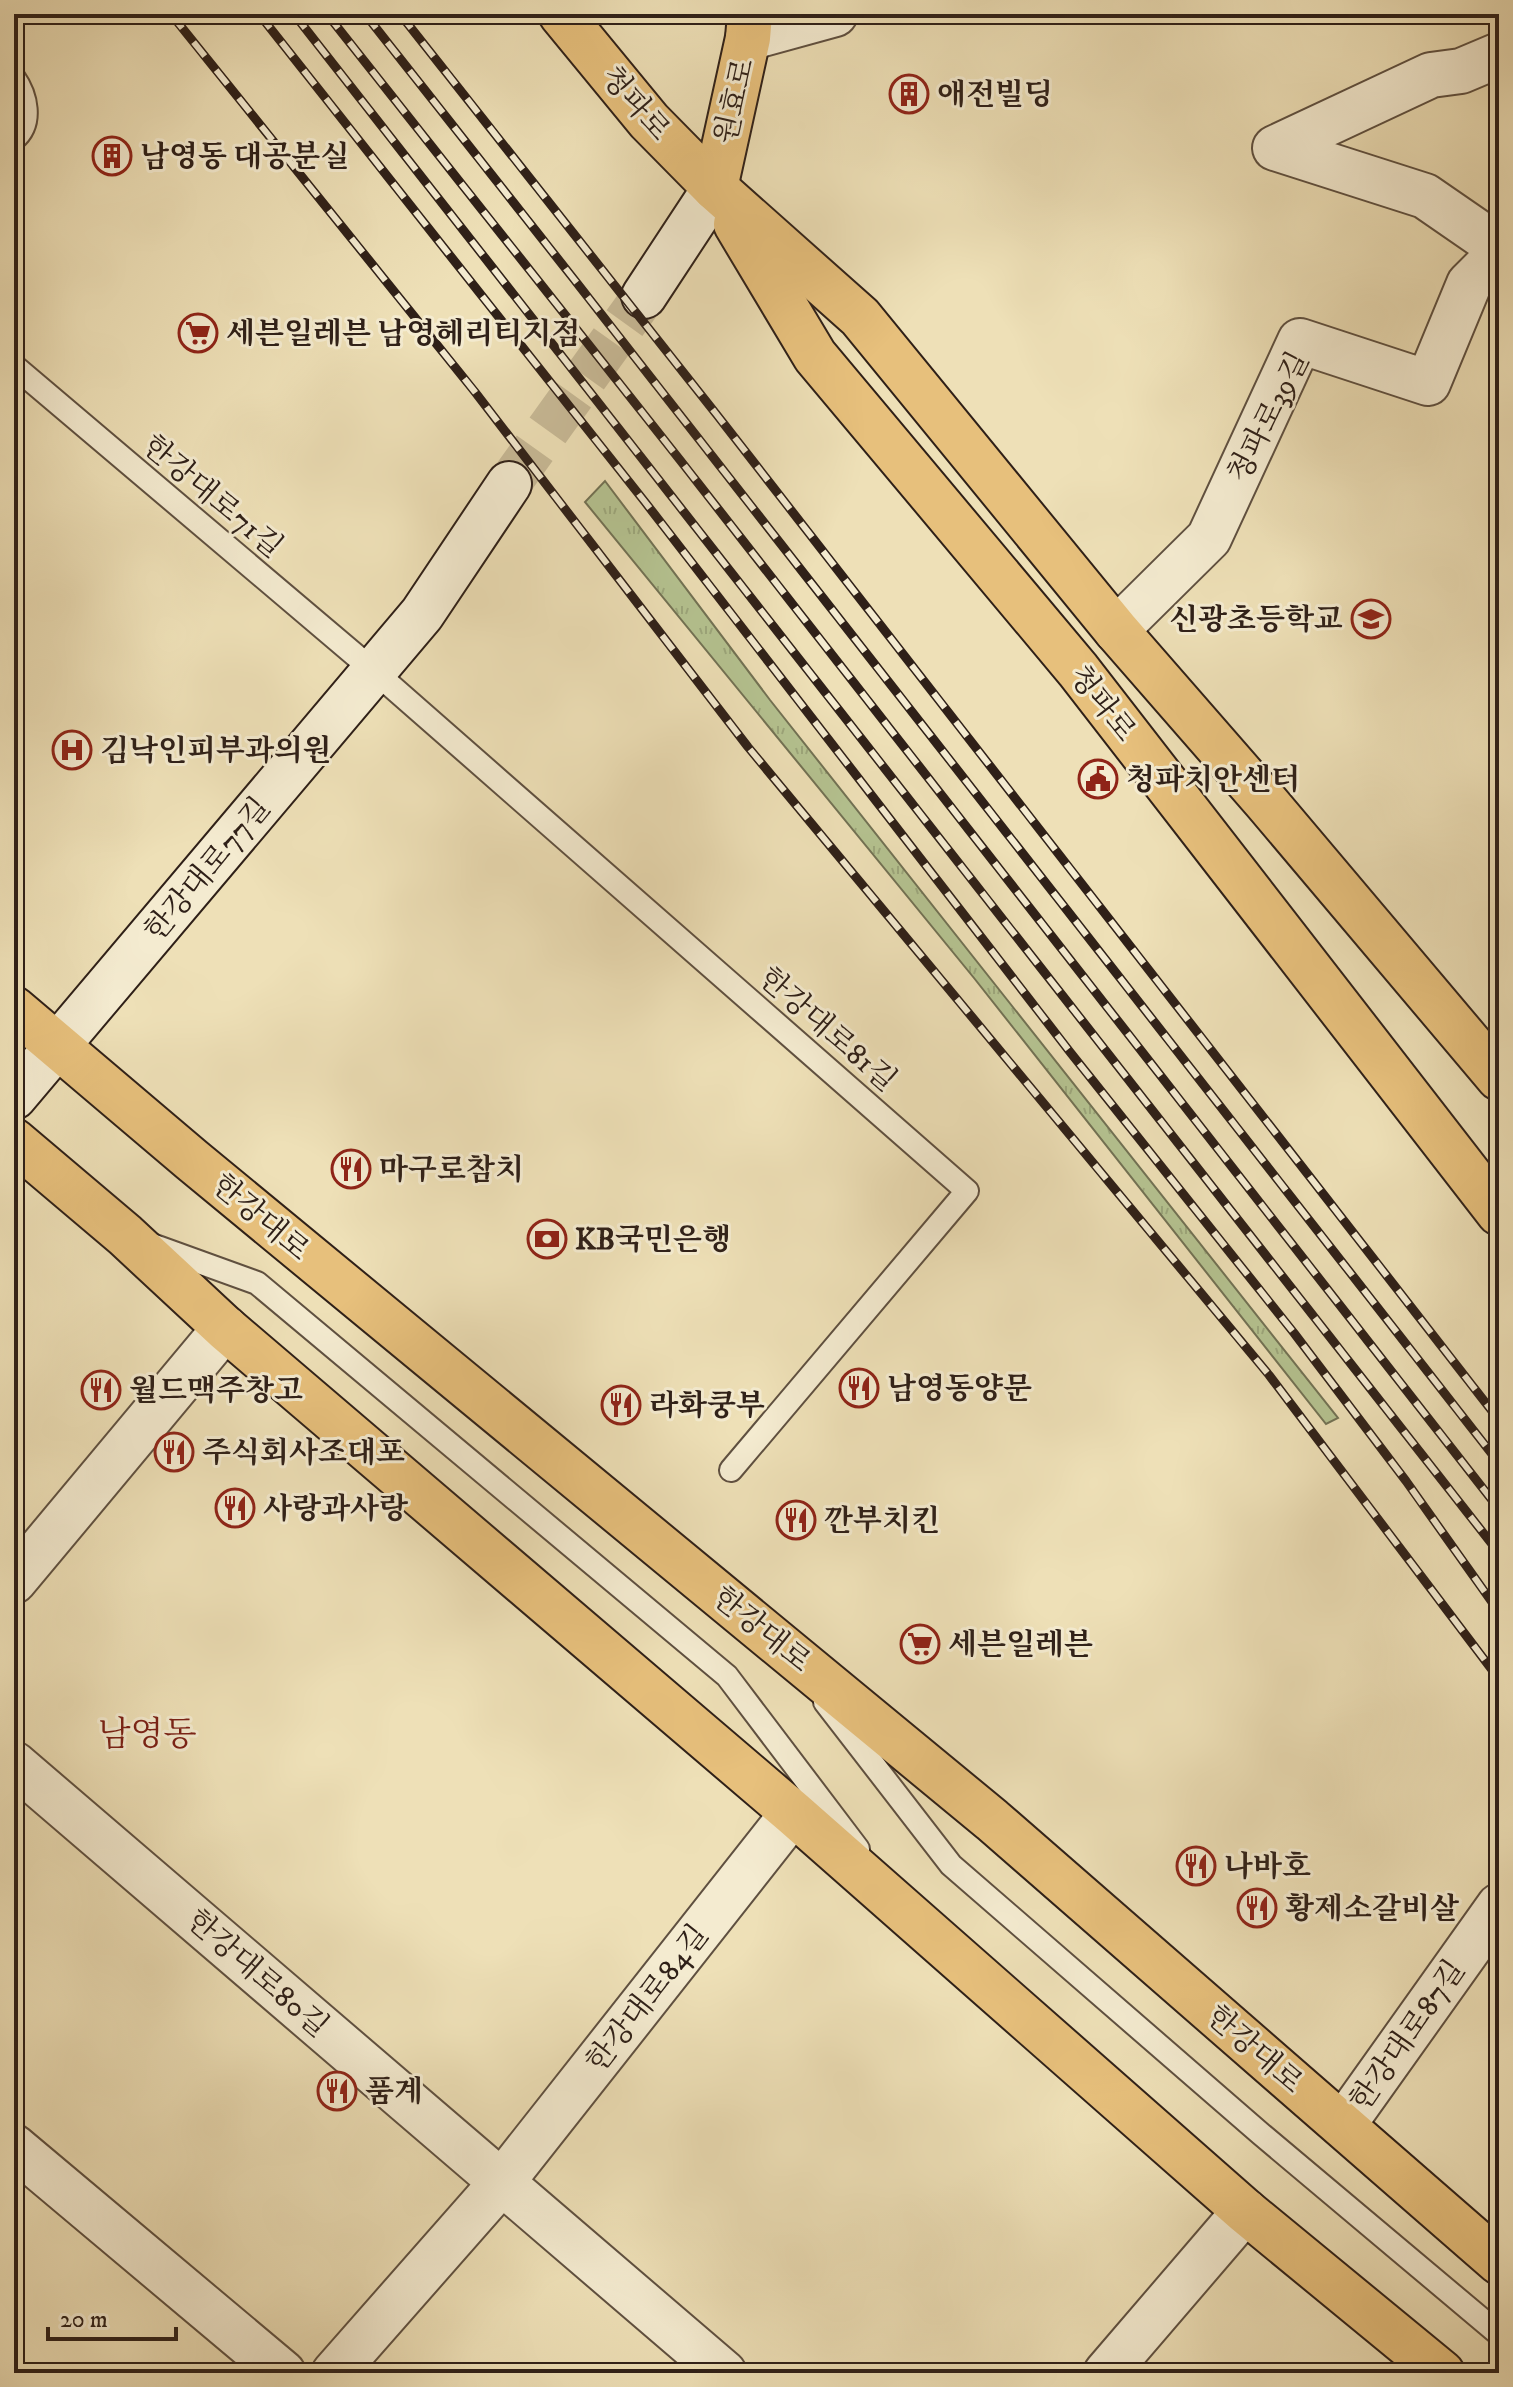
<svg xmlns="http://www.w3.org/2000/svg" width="1513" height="2387" viewBox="0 0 1513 2387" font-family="'IM FELL DW Pica','Noto Serif KR',serif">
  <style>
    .grass { fill: url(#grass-tufts); stroke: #727254; stroke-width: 2 }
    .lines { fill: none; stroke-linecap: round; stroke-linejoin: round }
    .secondary-tunnel { stroke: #c8ba97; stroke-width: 44; stroke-dasharray: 44 22; stroke-linecap: butt }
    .service-casing { stroke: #5f5040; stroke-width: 26 }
    .minor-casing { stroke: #5f5040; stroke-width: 48 }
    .secondary-casing { stroke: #2f2018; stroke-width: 48 }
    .primary-casing { stroke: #2f2018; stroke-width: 48 }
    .service { stroke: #f4ebd0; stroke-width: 22 }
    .minor { stroke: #f4ebd0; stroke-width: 44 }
    .secondary { stroke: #f4ebd0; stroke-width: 44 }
    .primary { stroke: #e7c07c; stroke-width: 44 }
    .rail-casing { stroke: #2f2018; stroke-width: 9 }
    .rail { stroke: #f4ebd0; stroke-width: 6; stroke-dasharray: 18; stroke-linecap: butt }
    .labels { text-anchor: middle; stroke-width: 6; stroke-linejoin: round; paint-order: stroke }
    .poi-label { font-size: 30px; font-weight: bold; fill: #2f2018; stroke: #f4ebd0; text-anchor: start }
    .street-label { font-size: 30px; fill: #2f2018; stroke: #f4ebd0 }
    .quarter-label { font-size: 34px; fill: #7a1f14; stroke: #f4ebd0 }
  </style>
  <defs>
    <pattern id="grass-tufts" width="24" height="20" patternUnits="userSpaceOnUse" patternTransform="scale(2)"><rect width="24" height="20" fill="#b5c391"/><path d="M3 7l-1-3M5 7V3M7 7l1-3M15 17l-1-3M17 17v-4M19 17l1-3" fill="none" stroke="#9ca77c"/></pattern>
  </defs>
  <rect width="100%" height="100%" fill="#eee0b7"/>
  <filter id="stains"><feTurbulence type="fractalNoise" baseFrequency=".0025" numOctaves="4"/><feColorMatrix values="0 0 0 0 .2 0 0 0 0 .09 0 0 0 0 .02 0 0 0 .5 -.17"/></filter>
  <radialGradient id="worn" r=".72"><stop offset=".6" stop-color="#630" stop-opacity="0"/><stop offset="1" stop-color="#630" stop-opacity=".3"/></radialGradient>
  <polygon class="grass" points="605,481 770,700 1338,1418 1326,1424 974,978 585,502"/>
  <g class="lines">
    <polyline class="secondary-tunnel" points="509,484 644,296"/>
    <defs>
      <g id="service">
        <path d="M14,78c12,17 19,45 0,61"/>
        <polyline points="14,366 374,671 967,1191 731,1470"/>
        <polyline points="152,1245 257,1283 727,1676 858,1849"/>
        <polyline points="825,1702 951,1865 1261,2134 1499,2334"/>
      </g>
      <g id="minor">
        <polyline points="748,38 835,14"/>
        <polyline points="1499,55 1461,71 1431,75 1275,148 1425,196 1499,247"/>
        <polyline points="1116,630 1209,538 1300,341 1428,383 1469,284 1499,254"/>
        <polyline points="14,1581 225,1328"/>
        <polyline points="14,1764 724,2373"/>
        <polyline points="1343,2125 1499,1906"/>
        <polyline points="14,2147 283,2373"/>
        <polyline points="334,2373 502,2182 793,1813"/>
        <polyline points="1106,2373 1245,2211"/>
      </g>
      <g id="secondary">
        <polyline points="644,296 715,188"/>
        <polyline points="14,1097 422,614 509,484"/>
      </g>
      <g id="primary">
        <polyline points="561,14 649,121 715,188 860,317 1116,630 1266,802 1499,1078"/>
        <polyline points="715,188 748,38 750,14"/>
        <polyline points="736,224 815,356 1078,670 1499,1213"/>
        <polyline points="14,1009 192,1160 992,1820 1499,2262"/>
        <polyline points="14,1141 125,1235 225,1328 793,1813 1245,2211 1442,2373"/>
      </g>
    </defs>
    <use href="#service" class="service-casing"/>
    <use href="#minor" class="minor-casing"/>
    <use href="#secondary" class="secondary-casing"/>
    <use href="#primary" class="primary-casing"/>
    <use href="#service" class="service"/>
    <use href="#minor" class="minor"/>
    <use href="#secondary" class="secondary"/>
    <use href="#primary" class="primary"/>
    <defs>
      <g id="rail">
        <polyline points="171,14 475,392 748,747 1269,1375 1499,1679"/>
        <polyline points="259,14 645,502 1070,1052 1294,1333 1406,1481 1499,1612"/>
        <polyline points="294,14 1499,1553"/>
        <polyline points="327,14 680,460 1499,1509"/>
        <polyline points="365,14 573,278 1499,1463"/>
        <polyline points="400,14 717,415 1499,1420"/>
      </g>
    </defs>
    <use href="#rail" class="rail-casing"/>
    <use href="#rail" class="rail"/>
  </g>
  <defs>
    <symbol id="building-ring" viewBox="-11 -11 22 22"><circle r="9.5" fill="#f4ebd0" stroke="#8f2418" stroke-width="1.5"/><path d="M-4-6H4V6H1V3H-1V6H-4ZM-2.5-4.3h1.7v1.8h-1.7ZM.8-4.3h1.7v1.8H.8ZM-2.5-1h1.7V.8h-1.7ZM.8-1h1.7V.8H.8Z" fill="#8f2418"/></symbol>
    <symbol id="supermarket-ring" viewBox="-11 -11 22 22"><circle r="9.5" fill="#f4ebd0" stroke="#8f2418" stroke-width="1.5"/><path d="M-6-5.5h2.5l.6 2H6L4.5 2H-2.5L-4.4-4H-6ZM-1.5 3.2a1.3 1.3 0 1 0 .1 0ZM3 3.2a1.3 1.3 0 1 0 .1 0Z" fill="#8f2418"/></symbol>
    <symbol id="school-ring" viewBox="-11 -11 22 22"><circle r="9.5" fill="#f4ebd0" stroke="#8f2418" stroke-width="1.5"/><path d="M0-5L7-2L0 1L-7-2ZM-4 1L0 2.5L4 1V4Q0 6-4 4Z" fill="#8f2418"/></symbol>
    <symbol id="hospital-ring" viewBox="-11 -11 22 22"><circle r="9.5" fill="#f4ebd0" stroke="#8f2418" stroke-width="1.5"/><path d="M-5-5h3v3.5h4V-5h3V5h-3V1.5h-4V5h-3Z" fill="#8f2418"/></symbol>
    <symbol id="civic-ring" viewBox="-11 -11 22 22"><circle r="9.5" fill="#f4ebd0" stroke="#8f2418" stroke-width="1.5"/><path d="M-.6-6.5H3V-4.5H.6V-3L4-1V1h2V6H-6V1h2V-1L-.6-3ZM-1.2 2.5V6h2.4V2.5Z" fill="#8f2418"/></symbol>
    <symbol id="restaurant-ring" viewBox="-11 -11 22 22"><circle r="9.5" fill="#f4ebd0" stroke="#8f2418" stroke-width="1.5"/><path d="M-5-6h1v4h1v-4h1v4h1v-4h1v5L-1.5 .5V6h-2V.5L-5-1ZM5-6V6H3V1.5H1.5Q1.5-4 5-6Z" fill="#8f2418"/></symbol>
    <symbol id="bank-ring" viewBox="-11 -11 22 22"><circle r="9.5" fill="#f4ebd0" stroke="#8f2418" stroke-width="1.5"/><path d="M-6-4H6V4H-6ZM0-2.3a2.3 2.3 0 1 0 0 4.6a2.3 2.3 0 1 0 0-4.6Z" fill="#8f2418"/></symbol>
  </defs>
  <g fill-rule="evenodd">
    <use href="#building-ring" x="887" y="72" width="44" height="44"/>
    <use href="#building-ring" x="90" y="134" width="44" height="44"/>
    <use href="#supermarket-ring" x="176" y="311" width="44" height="44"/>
    <use href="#school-ring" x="1349" y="597" width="44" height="44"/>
    <use href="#hospital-ring" x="50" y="728" width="44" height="44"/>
    <use href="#civic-ring" x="1076" y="757" width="44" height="44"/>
    <use href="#restaurant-ring" x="329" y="1147" width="44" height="44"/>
    <use href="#bank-ring" x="525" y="1217" width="44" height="44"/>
    <use href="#restaurant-ring" x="837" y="1366" width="44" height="44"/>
    <use href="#restaurant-ring" x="79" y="1368" width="44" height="44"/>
    <use href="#restaurant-ring" x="599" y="1383" width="44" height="44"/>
    <use href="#restaurant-ring" x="152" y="1430" width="44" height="44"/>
    <use href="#restaurant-ring" x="213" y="1486" width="44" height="44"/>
    <use href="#restaurant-ring" x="774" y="1498" width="44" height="44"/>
    <use href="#supermarket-ring" x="898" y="1622" width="44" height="44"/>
    <use href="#restaurant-ring" x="1174" y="1844" width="44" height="44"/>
    <use href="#restaurant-ring" x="1235" y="1886" width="44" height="44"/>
    <use href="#restaurant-ring" x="315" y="2069" width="44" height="44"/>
  </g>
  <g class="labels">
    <g class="poi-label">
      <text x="937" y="104">애전빌딩</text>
      <text x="140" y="166">남영동 대공분실</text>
      <text x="226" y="343">세븐일레븐 남영헤리티지점</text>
      <text x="1343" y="629" text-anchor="end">신광초등학교</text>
      <text x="100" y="760">김낙인피부과의원</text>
      <text x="1126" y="789">청파치안센터</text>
      <text x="379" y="1179">마구로참치</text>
      <text x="575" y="1249">KB국민은행</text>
      <text x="887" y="1398">남영동양문</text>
      <text x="129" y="1400">월드맥주창고</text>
      <text x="649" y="1415">라화쿵부</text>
      <text x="202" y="1462">주식회사조대포</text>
      <text x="263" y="1518">사랑과사랑</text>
      <text x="824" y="1530">깐부치킨</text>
      <text x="948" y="1654">세븐일레븐</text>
      <text x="1224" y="1876">나바호</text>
      <text x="1285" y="1918">황제소갈비살</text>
      <text x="365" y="2101">품계</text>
    </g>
    <g class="street-label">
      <text transform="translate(734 101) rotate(-77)" y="10">원효로</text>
      <text transform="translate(636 103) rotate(49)" y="10">청파로</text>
      <text transform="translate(1268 417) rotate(-63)" y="10">청파로39길</text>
      <text transform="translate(213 496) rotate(40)" y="10">한강대로71길</text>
      <text transform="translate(1103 703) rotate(52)" y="10">청파로</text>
      <text transform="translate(207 869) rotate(-50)" y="10">한강대로77길</text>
      <text transform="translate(828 1029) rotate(41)" y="10">한강대로81길</text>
      <text transform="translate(261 1217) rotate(40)" y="10">한강대로</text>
      <text transform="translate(762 1629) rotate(39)" y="10">한강대로</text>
      <text transform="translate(258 1973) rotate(41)" y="10">한강대로80길</text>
      <text transform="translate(647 1998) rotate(-52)" y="10">한강대로84길</text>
      <text transform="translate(1407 2035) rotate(-55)" y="10">한강대로87길</text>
      <text transform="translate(1255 2049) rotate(41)" y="10">한강대로</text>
    </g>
    <g class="quarter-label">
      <text x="147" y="1745">남영동</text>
    </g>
  </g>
  <rect width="1513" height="2387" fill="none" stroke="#eee0b7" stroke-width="48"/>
  <rect x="16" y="16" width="1481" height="2355" fill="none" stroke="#2f2018" stroke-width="4"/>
  <rect x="24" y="24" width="1465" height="2339" fill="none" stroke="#2f2018" stroke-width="2"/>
  <path d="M48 2327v12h128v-12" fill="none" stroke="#2f2018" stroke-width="4"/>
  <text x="60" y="2327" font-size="24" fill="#2f2018" stroke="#f4ebd0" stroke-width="6" paint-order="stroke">20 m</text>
  <rect width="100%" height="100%" filter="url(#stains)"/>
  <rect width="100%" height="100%" fill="url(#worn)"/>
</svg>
